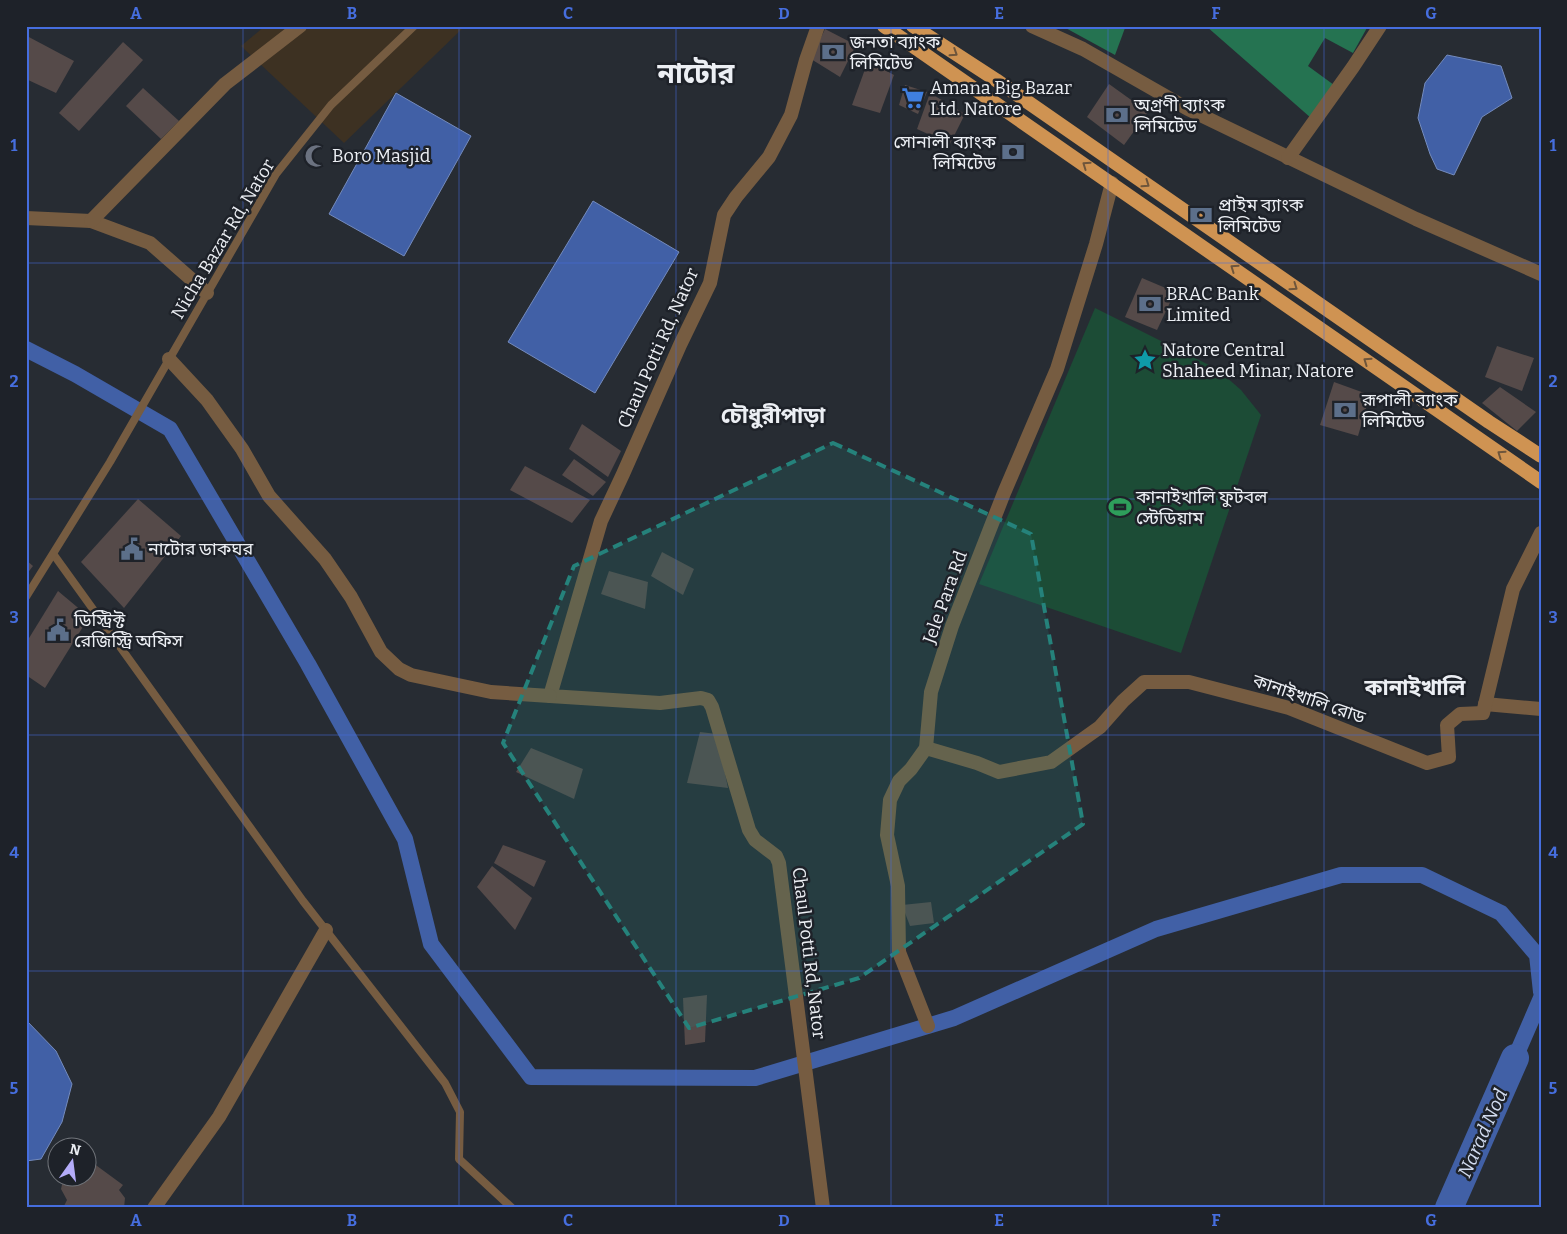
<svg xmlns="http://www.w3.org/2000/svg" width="1567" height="1234" viewBox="0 0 1567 1234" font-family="Bitter,'Noto Sans Bengali',serif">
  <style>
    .commercial { fill: #3d3122 }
    .green { fill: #1c4c36 }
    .forest { fill: #257351 }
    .water { fill: #4160a6; stroke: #748bbd }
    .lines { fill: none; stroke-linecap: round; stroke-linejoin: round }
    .canal { stroke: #4160a6; stroke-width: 16 }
    .river { stroke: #4160a6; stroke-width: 28 }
    .building { fill: #554a49 }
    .service { stroke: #765c41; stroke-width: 8 }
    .minor { stroke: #765c41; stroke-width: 14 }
    .trunk { stroke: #cf9352; stroke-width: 14 }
    .oneway { stroke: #6e553b }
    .marked { fill: #25827b; fill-opacity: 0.2; stroke: #25827b; stroke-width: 4; stroke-dasharray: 10 6; stroke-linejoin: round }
    .grid { fill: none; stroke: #466ede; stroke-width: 1; stroke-opacity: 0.55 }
    .labels { text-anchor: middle; stroke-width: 5; stroke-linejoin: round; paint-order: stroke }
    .poi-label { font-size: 18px; fill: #eceff4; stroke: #1e2229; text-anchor: start }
    .street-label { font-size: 18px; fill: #eceff4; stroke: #1e2229 }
    .water-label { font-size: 19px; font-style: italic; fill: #d1dbef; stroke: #1e2229 }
    .district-label { font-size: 22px; font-weight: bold; fill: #eceff4; stroke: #1e2229 }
    .town-label { font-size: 28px; font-weight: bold; fill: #eceff4; stroke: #1e2229 }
    .neatline { fill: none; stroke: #466ede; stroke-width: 2 }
    .grid-label { font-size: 16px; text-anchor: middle; font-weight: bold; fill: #466ede }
  </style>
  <rect width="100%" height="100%" fill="#272c33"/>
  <polygon class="commercial" points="265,26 465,26 344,143 241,46"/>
  <polygon class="green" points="1095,308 1217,369 1241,390 1261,415 1181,653 979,584"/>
  <g class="forest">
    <polygon points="1062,26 1120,26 1125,28 1115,55"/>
    <polygon points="1206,26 1368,26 1353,53 1325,38 1308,66 1334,85 1311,118"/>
  </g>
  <g class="water">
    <polygon points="1447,55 1501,66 1512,98 1482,117 1454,175 1437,169 1430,154 1418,118 1425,83"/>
    <polygon points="396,93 471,136 404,256 329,214"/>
    <polygon points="593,201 679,252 595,393 508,342"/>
    <polygon points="26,1020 56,1051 72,1084 62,1122 41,1159 26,1161"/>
  </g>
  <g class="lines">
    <g class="canal">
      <polyline points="26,349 75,374 170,429 308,664 405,839 431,944 531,1077 755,1078 954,1018 1156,929 1341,875 1422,875 1501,913 1537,955 1541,992"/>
      <polyline points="1515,1058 1541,998"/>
    </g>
    <polyline class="river" points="1449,1208 1515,1058"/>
  </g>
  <g class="building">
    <polygon points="825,29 856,45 840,77 811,59"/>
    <polygon points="27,36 74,61 56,93 26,79"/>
    <polygon points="123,42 143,60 79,131 59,113"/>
    <polygon points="868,61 894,75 880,113 852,105"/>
    <polygon points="1109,84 1148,112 1124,145 1087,117"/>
    <polygon points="905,85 927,92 918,114 899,105"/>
    <polygon points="143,88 179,121 161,139 126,106"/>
    <polygon points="930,93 965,114 950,144 917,129"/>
    <polygon points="1142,278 1175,292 1157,330 1125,317"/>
    <polygon points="1497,346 1534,358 1522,391 1485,377"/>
    <polygon points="1334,382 1370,395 1358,436 1320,425"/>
    <polygon points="1500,387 1536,412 1517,431 1482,403"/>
    <polygon points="582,424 621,451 608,477 569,449"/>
    <polygon points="574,459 606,482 593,496 562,475"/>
    <polygon points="525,466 590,500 572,523 510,490"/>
    <polygon points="138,499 181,536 124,608 81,562"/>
    <polygon points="662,552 694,569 683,595 651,576"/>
    <polygon points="26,560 33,566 26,575"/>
    <polygon points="609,571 648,582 645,609 601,594"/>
    <polygon points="58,591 89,617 45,688 26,675 26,643"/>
    <polygon points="700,732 717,734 728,788 687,783"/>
    <polygon points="531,748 583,769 574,799 516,772"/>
    <polygon points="503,845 546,861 534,887 494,863"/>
    <polygon points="492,866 532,898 515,930 477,887"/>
    <polygon points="931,902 934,923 910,926 902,905"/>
    <polygon points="707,995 705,1042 685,1045 683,998"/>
    <polygon points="93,1163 123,1185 119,1190 125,1198 124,1208 63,1208 67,1200 61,1189 64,1176 88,1176 88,1169"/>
  </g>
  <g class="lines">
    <g class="service">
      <polyline points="54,555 303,901 445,1083 460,1112 459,1159 512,1208"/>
      <polyline points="26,597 110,462 276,174 331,105 414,26"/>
    </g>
    <g class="minor">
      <polyline points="818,26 806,60 791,115 769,157 736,197 724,215 710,283 680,345 623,474 601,521 550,696 660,703 701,698 708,700 712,707 749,830 755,840 776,856 779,863 823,1208"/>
      <polyline points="1032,26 1083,49 1188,109 1416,219 1541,274"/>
      <polyline points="1288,158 1353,67 1380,26"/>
      <polyline points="26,218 91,221 150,243 207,293"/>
      <polyline points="91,221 225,84 300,26"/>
      <polyline points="169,359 207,400 242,449 269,496 325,559 351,597 381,652 399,669 411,675 491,692 550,696"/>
      <polyline points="1485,704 1541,709"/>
      <polyline points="926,748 977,763 999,772 1051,762 1100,727 1123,701 1144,682 1189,682 1289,708 1427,763 1449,757 1447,725 1460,714 1483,713 1513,589 1541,533"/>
      <polyline points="928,1026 899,952 898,886 887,835 890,800 899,781 911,769 926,748 931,692 952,626 1004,493 1057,369 1096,244 1112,183"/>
      <polyline points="154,1208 219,1117 326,930"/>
    </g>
    <g class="trunk">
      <polyline points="884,26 1541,482"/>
      <polyline points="913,26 996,80 1489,422 1541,456"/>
    </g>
  </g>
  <defs><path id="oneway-chevron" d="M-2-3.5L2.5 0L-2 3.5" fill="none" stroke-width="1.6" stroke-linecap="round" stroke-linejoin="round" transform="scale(1.25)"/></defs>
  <g class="oneway">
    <use href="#oneway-chevron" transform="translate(954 53) rotate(33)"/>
    <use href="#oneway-chevron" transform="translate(1086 165) rotate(-145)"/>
    <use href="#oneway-chevron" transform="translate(1146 184) rotate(35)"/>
    <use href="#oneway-chevron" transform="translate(1234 268) rotate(-145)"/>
    <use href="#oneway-chevron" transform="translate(1294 287) rotate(35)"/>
    <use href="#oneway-chevron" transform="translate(1367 361) rotate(-145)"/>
    <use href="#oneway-chevron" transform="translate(1501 454) rotate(-145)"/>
  </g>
  <path class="marked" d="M833,443l198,91 52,290 -224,154 -170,50 -186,-285 71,-177z"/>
  <path class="grid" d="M243,26v1182M459,26v1182M676,26v1182M891,26v1182M1108,26v1182M1324,26v1182M26,263h1515M26,499h1515M26,735h1515M26,971h1515"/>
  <defs>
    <symbol id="bank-bare" viewBox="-9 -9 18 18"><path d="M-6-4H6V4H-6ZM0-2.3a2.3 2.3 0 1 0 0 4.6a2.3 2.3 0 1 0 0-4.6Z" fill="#5c6f8a" stroke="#1e2229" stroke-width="2.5" paint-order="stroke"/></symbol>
    <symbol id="supermarket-bare" viewBox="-9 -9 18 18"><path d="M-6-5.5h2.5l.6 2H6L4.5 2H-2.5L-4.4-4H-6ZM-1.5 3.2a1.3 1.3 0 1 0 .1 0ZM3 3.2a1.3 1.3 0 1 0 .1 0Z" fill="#3f7fe0" stroke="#1e2229" stroke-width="2.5" paint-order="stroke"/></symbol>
    <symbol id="mosque-bare" viewBox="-9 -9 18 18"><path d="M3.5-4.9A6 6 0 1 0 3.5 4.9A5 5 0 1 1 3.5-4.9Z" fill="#6b7280" stroke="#1e2229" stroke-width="2.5" paint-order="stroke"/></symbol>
    <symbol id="sight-bare" viewBox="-9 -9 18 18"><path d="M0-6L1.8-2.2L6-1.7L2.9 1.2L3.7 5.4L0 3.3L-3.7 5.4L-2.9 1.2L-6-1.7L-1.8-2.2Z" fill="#0f9aa8" stroke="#1e2229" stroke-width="2.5" paint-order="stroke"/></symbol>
    <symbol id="stadium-bare" viewBox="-9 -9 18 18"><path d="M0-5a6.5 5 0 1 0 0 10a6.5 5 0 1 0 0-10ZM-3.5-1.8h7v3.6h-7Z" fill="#2e9e5b" stroke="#1e2229" stroke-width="2.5" paint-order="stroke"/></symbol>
    <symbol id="civic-bare" viewBox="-9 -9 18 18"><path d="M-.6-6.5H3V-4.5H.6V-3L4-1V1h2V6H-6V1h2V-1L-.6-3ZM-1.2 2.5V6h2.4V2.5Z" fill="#5c6f8a" stroke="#1e2229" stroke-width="2.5" paint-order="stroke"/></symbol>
  </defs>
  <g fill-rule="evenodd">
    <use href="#bank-bare" x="817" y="36" width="32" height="32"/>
    <use href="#supermarket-bare" x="897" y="82" width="32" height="32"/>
    <use href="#bank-bare" x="1101" y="99" width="32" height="32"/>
    <use href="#bank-bare" x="997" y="136" width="32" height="32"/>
    <use href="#mosque-bare" x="300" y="140" width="32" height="32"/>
    <use href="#bank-bare" x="1185" y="199" width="32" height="32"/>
    <use href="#bank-bare" x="1134" y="288" width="32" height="32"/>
    <use href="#sight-bare" x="1129" y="344" width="32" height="32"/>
    <use href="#bank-bare" x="1329" y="394" width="32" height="32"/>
    <use href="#stadium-bare" x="1104" y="491" width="32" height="32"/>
    <use href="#civic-bare" x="116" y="533" width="32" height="32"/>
    <use href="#civic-bare" x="42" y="614" width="32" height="32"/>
  </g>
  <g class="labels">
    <g class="poi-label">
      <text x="850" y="48">জনতা ব্যাংক<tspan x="850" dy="21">লিমিটেড</tspan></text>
      <text x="930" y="94">Amana Big Bazar<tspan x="930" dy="21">Ltd. Natore</tspan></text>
      <text x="1134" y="111">অগ্রণী ব্যাংক<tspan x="1134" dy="21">লিমিটেড</tspan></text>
      <text x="996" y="148" text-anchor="end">সোনালী ব্যাংক<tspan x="996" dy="21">লিমিটেড</tspan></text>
      <text x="332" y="162">Boro Masjid</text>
      <text x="1218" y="211">প্রাইম ব্যাংক<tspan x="1218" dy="21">লিমিটেড</tspan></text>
      <text x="1166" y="300">BRAC Bank<tspan x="1166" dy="21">Limited</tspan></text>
      <text x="1162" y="356">Natore Central<tspan x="1162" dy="21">Shaheed Minar, Natore</tspan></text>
      <text x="1362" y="406">রূপালী ব্যাংক<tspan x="1362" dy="21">লিমিটেড</tspan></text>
      <text x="1136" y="503">কানাইখালি ফুটবল<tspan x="1136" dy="21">স্টেডিয়াম</tspan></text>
      <text x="148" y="555">নাটোর ডাকঘর</text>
      <text x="74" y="626">ডিস্ট্রিক্ট<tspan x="74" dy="21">রেজিস্ট্রি অফিস</tspan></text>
    </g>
    <g class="street-label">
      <text transform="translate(223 239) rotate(-59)" y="6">Nicha Bazar Rd, Nator</text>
      <text transform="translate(658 348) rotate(-66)" y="6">Chaul Potti Rd, Nator</text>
      <text transform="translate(945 597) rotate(-70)" y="6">Jele Para Rd</text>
      <text transform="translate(1309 699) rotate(19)" y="6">কানাইখালি রোড</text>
      <text transform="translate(809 953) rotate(83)" y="6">Chaul Potti Rd, Nator</text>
    </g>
    <g class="water-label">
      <text transform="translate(1482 1133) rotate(-66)" y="7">Narad Nod</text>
    </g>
    <g class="district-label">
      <text x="773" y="423">চৌধুরীপাড়া</text>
      <text x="1415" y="695">কানাইখালি</text>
    </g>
    <g class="town-label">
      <text x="696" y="83">নাটোর</text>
    </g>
  </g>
  <rect width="1567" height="1234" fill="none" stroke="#1e2229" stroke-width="55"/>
  <g transform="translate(72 1162) rotate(14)"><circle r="24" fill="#1e2229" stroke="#70747a"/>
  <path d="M0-4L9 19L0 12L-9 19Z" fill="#b4acf9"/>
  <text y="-8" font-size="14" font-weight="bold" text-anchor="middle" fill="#eceff4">N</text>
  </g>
  <rect x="28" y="28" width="1512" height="1178" class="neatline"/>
  <g class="grid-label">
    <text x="136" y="19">A</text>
    <text x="352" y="19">B</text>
    <text x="568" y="19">C</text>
    <text x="784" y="19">D</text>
    <text x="999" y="19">E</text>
    <text x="1216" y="19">F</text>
    <text x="1431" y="19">G</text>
    <text x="14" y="151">1</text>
    <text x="1553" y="151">1</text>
    <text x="14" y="387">2</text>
    <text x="1553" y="387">2</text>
    <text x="14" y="623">3</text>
    <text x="1553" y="623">3</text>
    <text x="14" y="858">4</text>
    <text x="1553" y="858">4</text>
    <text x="14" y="1094">5</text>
    <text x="1553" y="1094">5</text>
    <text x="136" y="1226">A</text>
    <text x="352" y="1226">B</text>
    <text x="568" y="1226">C</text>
    <text x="784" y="1226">D</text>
    <text x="999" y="1226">E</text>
    <text x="1216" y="1226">F</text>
    <text x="1431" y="1226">G</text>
  </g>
</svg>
